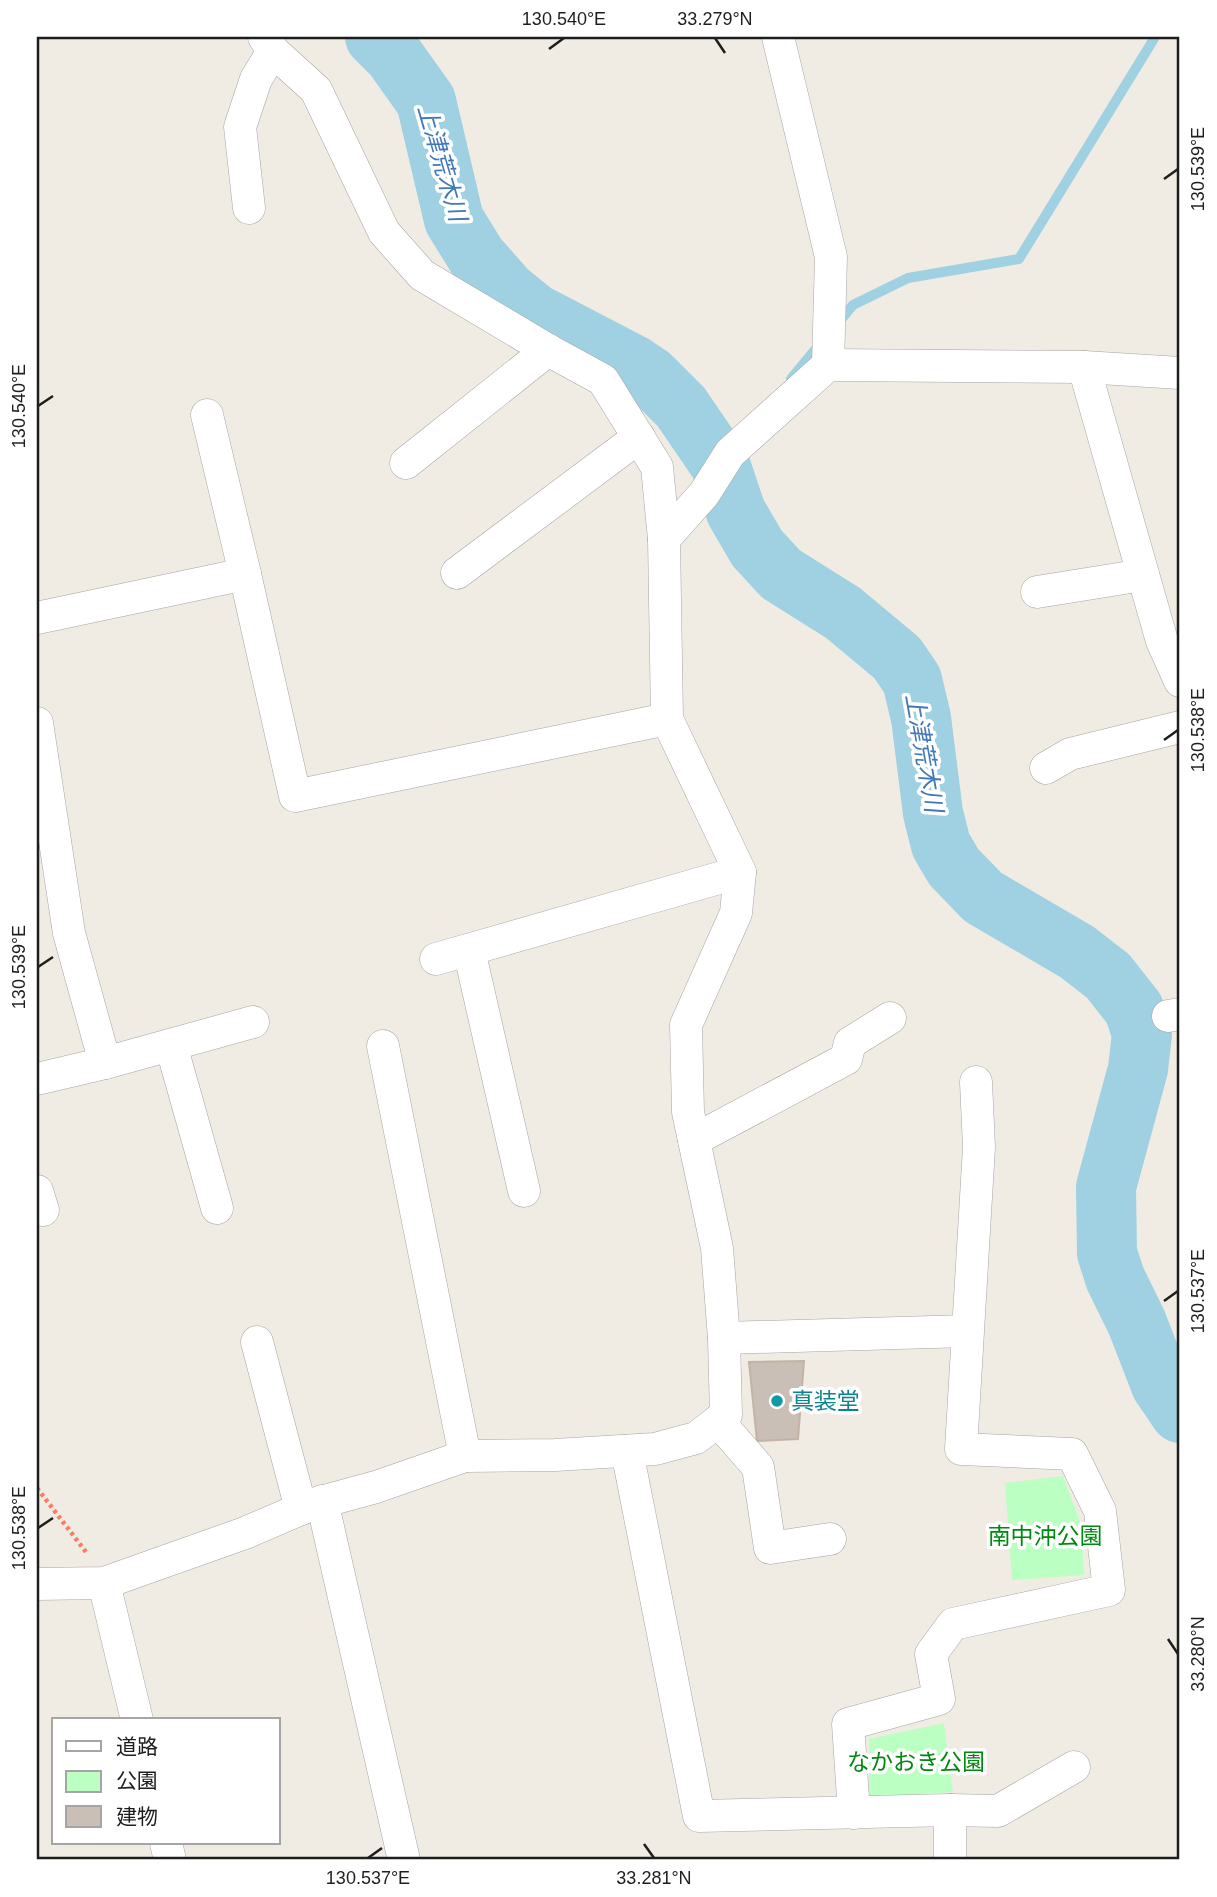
<svg xmlns="http://www.w3.org/2000/svg" width="1217" height="1897" viewBox="0 0 1217 1897" font-family="Helvetica,'Noto Sans JP',sans-serif">
  <style>
    .park { fill: #bcffc3 }
    .lines { fill: none; stroke-linecap: round; stroke-linejoin: round }
    .stream { stroke: #9fd1e2; stroke-width: 10 }
    .river { stroke: #9fd1e2; stroke-width: 60 }
    .building { fill: #c9bfb6; stroke: #c3b3a4; stroke-width: 2 }
    .minor-casing { stroke: #a5a5a5; stroke-width: 33 }
    .path { stroke: #ff7a65; stroke-width: 4.5; stroke-dasharray: 3.5 3.5; stroke-linecap: butt }
    .minor { stroke: #fff; stroke-width: 32 }
    .ticks { fill: none; stroke: #1e1e1e; stroke-width: 2.5 }
    .culture-dot { fill: #0f9aa8; stroke: #fff; stroke-width: 2.5 }
    .labels { text-anchor: middle; stroke-width: 7; stroke-linejoin: round; paint-order: stroke }
    .culture-label { font-size: 23px; fill: #0d838f; stroke: #fff; text-anchor: start }
    .park-label { font-size: 23px; fill: #008810; stroke: #fff }
    .water-label { font-size: 24px; font-style: italic; fill: #4179b8; stroke: #fff }
    .neatline { fill: none; stroke: #1e1e1e; stroke-width: 2.5 }
    .ticks-label { font-size: 18px; text-anchor: middle; fill: #1e1e1e }
  </style>
  <rect width="100%" height="100%" fill="#f0ece3"/>
  <g class="park">
    <polygon points="1063,1476 1081,1524 1084,1575 1012,1580 1005,1483"/>
    <polygon points="944,1723 953,1792 869,1797 869,1739"/>
  </g>
  <g class="lines">
    <g class="stream">
      <polyline points="838,323 853,305 908,278 1019,259 1155,37"/>
      <polyline points="791,379 819,345"/>
    </g>
    <polyline class="river" points="375,37 394,56 426,101 454,220 477,257 507,291 534,313 632,364 650,376 681,407 720,464 736,512 757,548 781,574 843,613 897,658 912,680 921,718 933,813 941,845 954,867 983,897 1077,952 1108,976 1134,1009 1142,1034 1138,1069 1106,1187 1107,1253 1115,1278 1137,1323 1161,1385 1180,1413"/>
  </g>
  <polygon class="building" points="804,1361 798,1439 757,1441 749,1362"/>
  <g class="lines">
    <defs>
      <g id="minor">
        <polyline points="778,37 831,257 828,365"/>
        <polyline points="273,51 316,90 384,232 422,275 548,350 603,380 657,467 664,539"/>
        <polyline points="249,208 240,127 256,79 273,51 264,37"/>
        <polyline points="1084,367 1162,641 1180,681"/>
        <polyline points="207,415 245,574"/>
        <polyline points="406,463 548,350"/>
        <polyline points="457,573 639,437"/>
        <polyline points="1037,592 1143,575"/>
        <polyline points="37,618 245,574 295,796 667,719"/>
        <polyline points="37,723 69,933 105,1063 37,1079"/>
        <polyline points="1046,768 1070,754 1180,727"/>
        <polyline points="469,950 524,1191"/>
        <polyline points="436,959 740,872"/>
        <polyline points="1168,1016 1180,1014"/>
        <polyline points="171,1045 217,1208"/>
        <polyline points="383,1046 465,1456"/>
        <polyline points="105,1063 253,1022"/>
        <polyline points="694,1140 846,1059 850,1043 890,1018"/>
        <polyline points="37,1191 43,1210"/>
        <polyline points="724,1338 967,1331"/>
        <polyline points="257,1342 301,1509"/>
        <polyline points="718,1421 758,1467 770,1548 830,1539"/>
        <polyline points="627,1451 699,1816 950,1810 950,1860"/>
        <polyline points="322,1501 404,1860"/>
        <polyline points="104,1583 137,1720"/>
        <polyline points="37,1584 104,1583 245,1533 310,1505 376,1487 465,1456 555,1455 655,1449 696,1438 726,1415 724,1338 717,1248 688,1112 686,1025 736,913 740,872 667,719 664,539 704,494 730,453 828,365 1084,367 1180,373"/>
        <polyline points="950,1810 998,1811 1074,1767"/>
        <polyline points="854,1813 848,1724 939,1699 931,1654 953,1624 1109,1590 1100,1511 1072,1454 961,1449 979,1147 976,1082"/>
        <polyline points="166,1843 170,1860"/>
      </g>
    </defs>
    <use href="#minor" class="minor-casing"/>
    <polyline class="path" points="37,1488 86,1552"/>
    <use href="#minor" class="minor"/>
  </g>
  <path class="ticks" d="M715,38l10,15M549,49l15,-11M1164,179l14,-10M38,406l15,-10M1164,740l14,-10M38,967l15,-10M1164,1301l14,-10M38,1528l15,-10M1168,1639l10,15M644,1844l10,14M368,1858l14,-10"/>
  <circle class="culture-dot" cx="777" cy="1401" r="7"/>
  <g class="labels">
    <g class="culture-label">
      <text x="791" y="1409">真装堂</text>
    </g>
    <g class="park-label">
      <text x="1045" y="1544">南中沖公園</text>
      <text x="916" y="1770">なかおき公園</text>
    </g>
    <g class="water-label">
      <text transform="translate(442 163) rotate(74)" y="8">上津荒木川</text>
      <text transform="translate(924 753) rotate(80)" y="8">上津荒木川</text>
    </g>
  </g>
  <rect width="1217" height="1897" fill="none" stroke="#ffffff" stroke-width="77"/>
  <rect x="52" y="1718" width="228" height="126" fill="#ffffff" stroke="#a5a5a5" stroke-width="2"/>
  <rect x="66" y="1741" width="35" height="10" fill="#ffffff" stroke="#a5a5a5" stroke-width="2"/>
  <text x="116" y="1754" font-size="21" fill="#1e1e1e">道路</text>
  <rect x="66" y="1771" width="35" height="21" fill="#bcffc3" stroke="#a5a5a5" stroke-width="2"/>
  <text x="116" y="1788" font-size="21" fill="#1e1e1e">公園</text>
  <rect x="66" y="1806" width="35" height="21" fill="#c9bfb6" stroke="#a5a5a5" stroke-width="2"/>
  <text x="116" y="1824" font-size="21" fill="#1e1e1e">建物</text>
  <rect x="38" y="38" width="1140" height="1820" class="neatline"/>
  <g class="ticks-label">
    <text x="564" y="25">130.540°E</text>
    <text x="715" y="25">33.279°N</text>
    <text transform="translate(1198 169) rotate(-90)" y="6">130.539°E</text>
    <text transform="translate(19 406) rotate(-90)" y="6">130.540°E</text>
    <text transform="translate(1198 730) rotate(-90)" y="6">130.538°E</text>
    <text transform="translate(19 967) rotate(-90)" y="6">130.539°E</text>
    <text transform="translate(1198 1291) rotate(-90)" y="6">130.537°E</text>
    <text transform="translate(19 1528) rotate(-90)" y="6">130.538°E</text>
    <text transform="translate(1198 1654) rotate(-90)" y="6">33.280°N</text>
    <text x="368" y="1884">130.537°E</text>
    <text x="654" y="1884">33.281°N</text>
  </g>
</svg>
